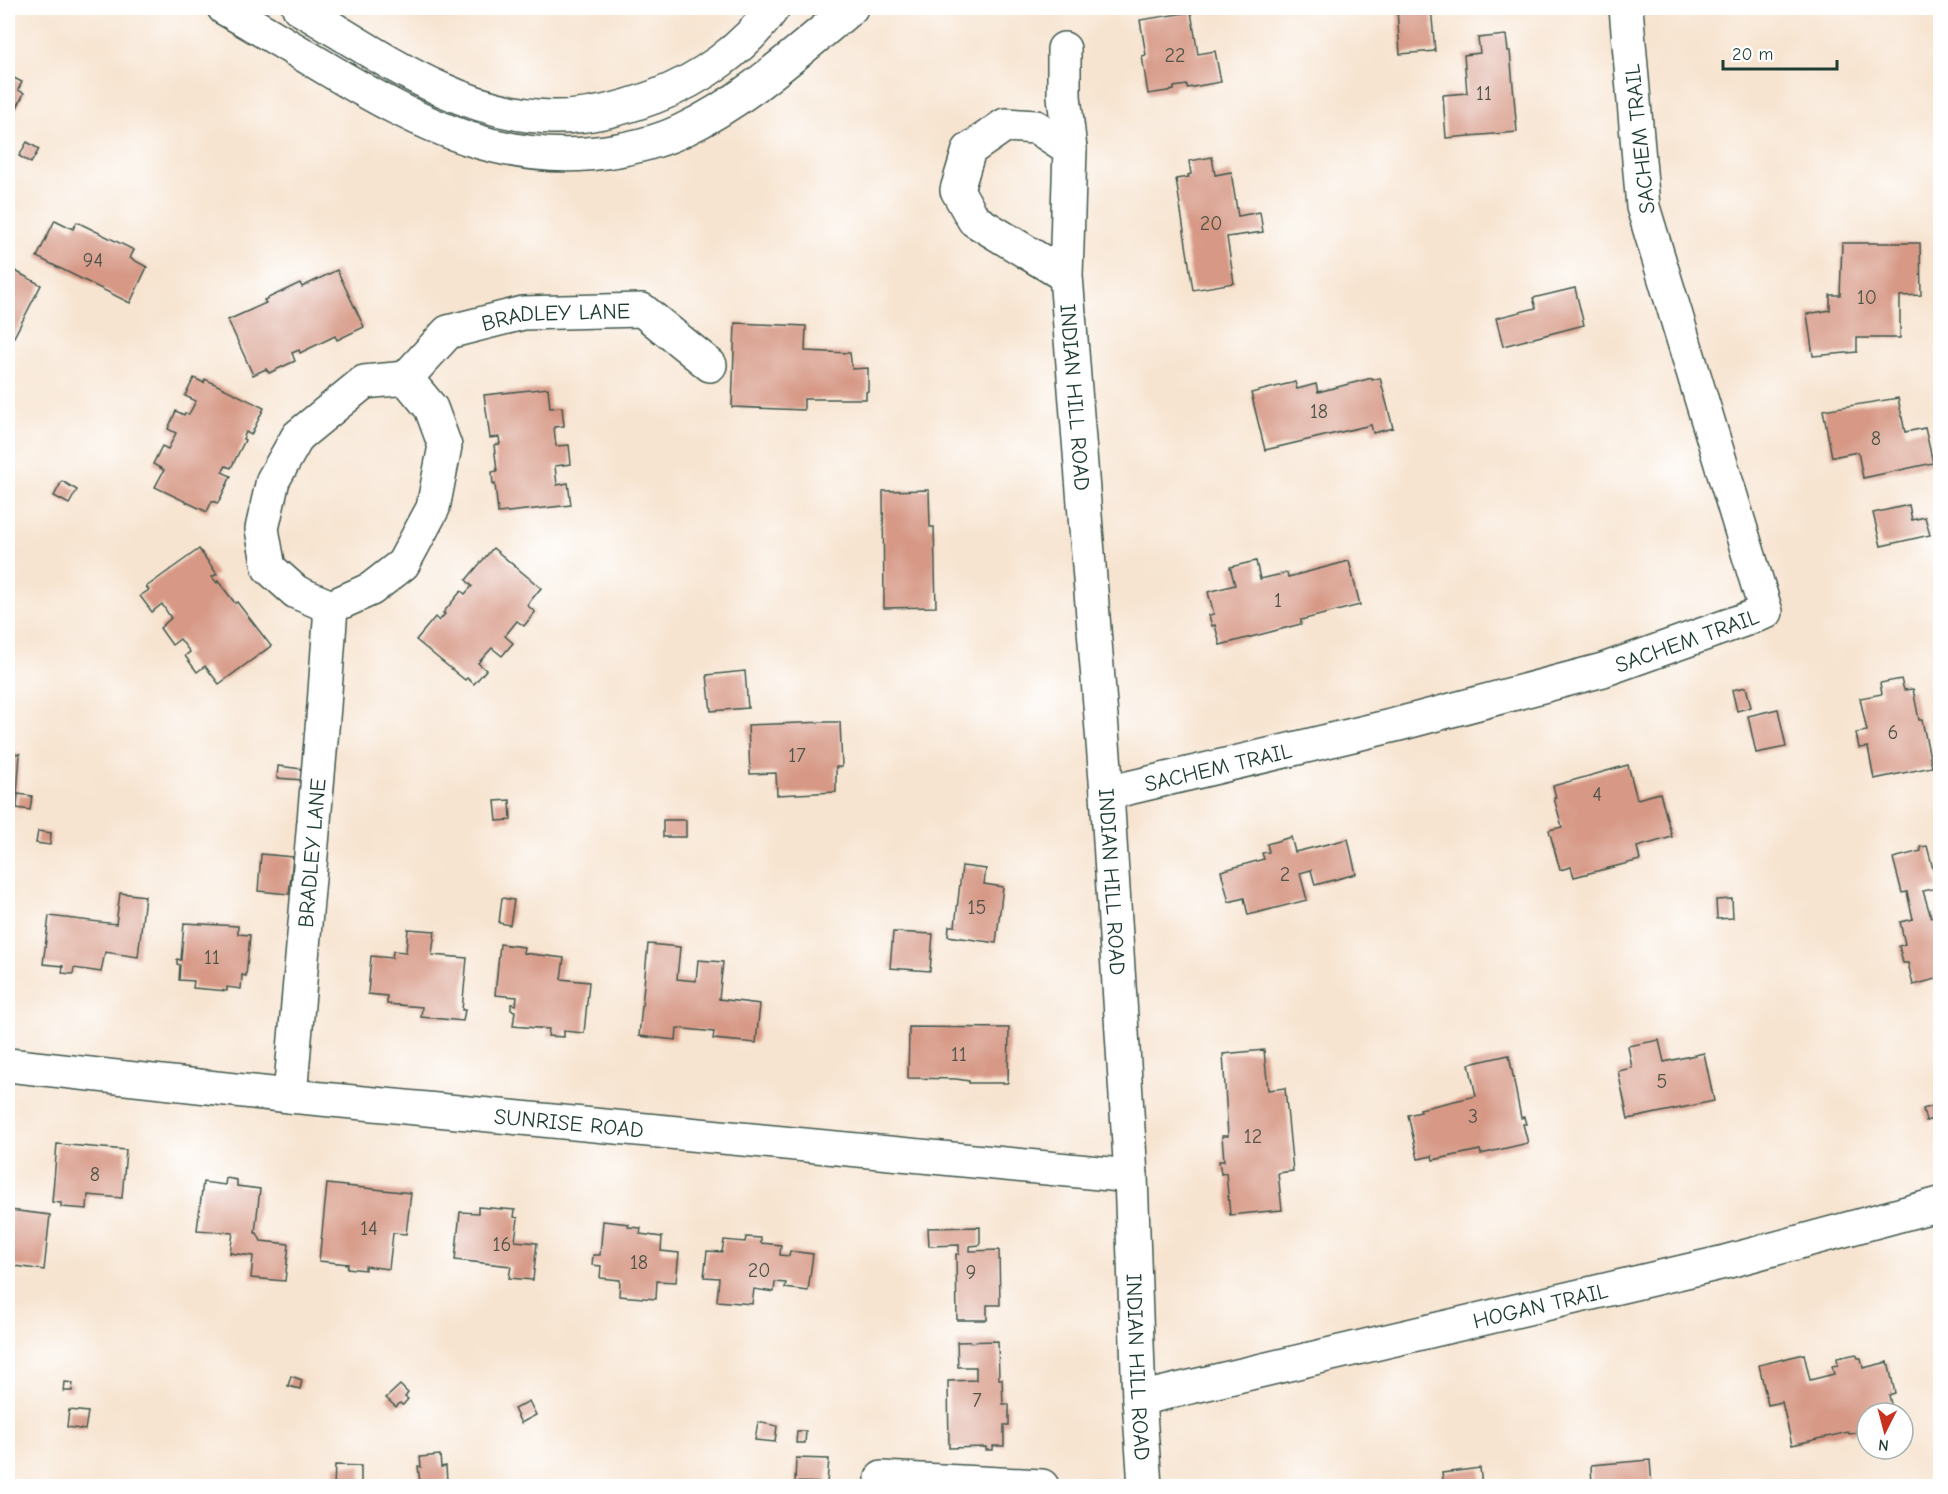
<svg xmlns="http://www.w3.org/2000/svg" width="1948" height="1494" viewBox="0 0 1948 1494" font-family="'Comic Neue',sans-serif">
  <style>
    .building { fill: #d79986 }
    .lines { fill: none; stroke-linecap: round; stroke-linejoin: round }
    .minor-casing { stroke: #3f564b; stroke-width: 36 }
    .highway-casing { stroke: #3f564b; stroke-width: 36 }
    .minor { stroke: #fff; stroke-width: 33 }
    .highway { stroke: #fff; stroke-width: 33 }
    .labels { text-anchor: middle; stroke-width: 4.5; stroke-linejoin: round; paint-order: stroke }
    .number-label { font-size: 20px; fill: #4d5448 }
    .street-label { font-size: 22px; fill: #1f3d34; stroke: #fff }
  </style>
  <rect width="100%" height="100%" fill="#fff"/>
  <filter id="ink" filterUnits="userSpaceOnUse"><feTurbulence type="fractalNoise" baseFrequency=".0167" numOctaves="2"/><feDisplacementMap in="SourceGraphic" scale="12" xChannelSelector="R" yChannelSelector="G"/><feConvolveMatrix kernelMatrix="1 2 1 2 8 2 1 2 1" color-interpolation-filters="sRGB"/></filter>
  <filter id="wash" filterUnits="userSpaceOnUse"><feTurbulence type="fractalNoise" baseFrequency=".008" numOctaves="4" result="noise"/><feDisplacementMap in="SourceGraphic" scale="24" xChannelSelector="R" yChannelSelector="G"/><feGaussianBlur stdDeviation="1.35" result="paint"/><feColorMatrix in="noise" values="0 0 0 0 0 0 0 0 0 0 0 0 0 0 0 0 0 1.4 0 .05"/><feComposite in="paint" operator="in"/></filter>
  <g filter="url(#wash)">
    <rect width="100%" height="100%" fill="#f7e4d0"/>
    <g id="blocks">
      <g class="building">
        <polygon points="1431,8 1435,51 1400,54 1397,9"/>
        <polygon points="1191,12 1198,54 1215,51 1221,82 1187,88 1187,85 1174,87 1174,90 1148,94 1142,56 1146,55 1140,20"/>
        <polygon points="1506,35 1508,51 1510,51 1517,132 1446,138 1443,95 1467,93 1464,55 1480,53 1478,38"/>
        <polygon points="8,75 22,82 18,90 24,93 8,127"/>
        <polygon points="27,142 39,149 31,163 19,156"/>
        <polygon points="1212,157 1215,175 1231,172 1238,216 1260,212 1263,232 1227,237 1234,283 1193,290 1176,179 1189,177 1188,175 1191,174 1189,161"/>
        <polygon points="55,220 73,229 77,222 134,250 130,258 147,267 130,303 37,257"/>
        <polygon points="1842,243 1920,243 1921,295 1900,296 1900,338 1857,338 1857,352 1813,356 1807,314 1830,310 1830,295 1840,295"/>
        <polygon points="8,267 41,285 14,337 8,334"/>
        <polygon points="337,270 364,327 337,340 335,336 300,353 299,350 292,353 295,361 269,373 266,369 253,375 228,320 266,303 264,300 300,283 302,287"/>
        <polygon points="1575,288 1584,325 1503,346 1496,318 1536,308 1533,298"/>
        <polygon points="735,323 806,326 805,351 850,353 852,369 868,368 868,391 866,392 866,399 804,399 804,410 732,407"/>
        <polygon points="194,378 204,383 205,379 264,408 251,435 246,432 243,439 245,440 231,468 226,466 222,472 231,476 218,503 212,501 207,512 155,487 164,470 153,464 162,446 168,449 176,433 168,429 176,411 184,415 185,413 189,414 196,401 185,396"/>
        <polygon points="1372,378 1372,380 1380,378 1393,428 1373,433 1371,425 1265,450 1251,393 1295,382 1297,389 1316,384 1318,392"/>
        <polygon points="548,388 550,408 562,407 564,426 554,427 556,446 569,445 571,464 555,466 557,485 568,483 571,505 498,513 495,484 493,485 492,472 497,471 494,445 500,444 499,437 490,438 484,395"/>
        <polygon points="1898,398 1905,432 1925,428 1933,463 1863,478 1858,452 1832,457 1823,410"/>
        <polygon points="62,481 77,490 69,504 54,496"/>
        <polygon points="929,490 930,527 934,527 936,607 884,608 883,491"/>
        <polygon points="1909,505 1912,520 1925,517 1930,535 1881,546 1873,513"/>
        <polygon points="493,548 541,588 527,605 535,612 524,626 517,621 505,636 513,643 502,656 492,648 478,663 486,670 474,684 467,678 465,680 416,640 435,617 439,621 445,614 443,613 461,591 465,594 472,586 466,580"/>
        <polygon points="199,549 217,574 212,577 217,583 218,581 235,603 237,602 271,646 219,684 205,666 197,672 185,656 190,652 180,639 172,645 160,628 171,618 162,604 152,612 140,596 149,590 146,587"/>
        <polygon points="1256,561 1260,579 1287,573 1288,577 1349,561 1360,605 1301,620 1301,624 1220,645 1215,625 1212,626 1209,615 1214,614 1208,592 1235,585 1230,567"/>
        <polygon points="745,671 748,708 711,711 707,675"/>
        <polygon points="1901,679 1904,690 1913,689 1919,720 1922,720 1932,767 1874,779 1868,747 1859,748 1856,733 1867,731 1860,698 1882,694 1880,683"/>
        <polygon points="1746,687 1751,707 1737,711 1732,690"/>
        <polygon points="1778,709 1786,747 1756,753 1748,716"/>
        <polygon points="826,722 840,722 842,767 836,767 836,792 777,795 776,773 750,774 748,725"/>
        <polygon points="8,753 20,754 17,794 8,794"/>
        <polygon points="1628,765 1637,799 1660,793 1672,837 1637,847 1640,860 1574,877 1571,867 1560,870 1549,830 1562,827 1554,798 1556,798 1553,786"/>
        <polygon points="278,766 302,769 302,780 277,778"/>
        <polygon points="18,794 32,796 30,810 17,808"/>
        <polygon points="510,800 511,820 497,821 495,801"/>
        <rect x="663" y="820" width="23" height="17"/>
        <polygon points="38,831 51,833 50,845 36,843"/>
        <polygon points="1291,837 1295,852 1348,839 1356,874 1315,885 1311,870 1300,873 1307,900 1248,915 1244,898 1229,902 1221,871 1264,859 1262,853 1269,852 1267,844"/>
        <polygon points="1927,846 1938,888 1923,891 1931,917 1940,915 1940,978 1913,985 1908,963 1903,963 1899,946 1905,944 1900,922 1913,919 1907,892 1902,893 1893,858 1921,851 1920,847"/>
        <polygon points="261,854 293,857 289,894 258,891"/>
        <polygon points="962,866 986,869 984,884 1003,887 996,943 948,936 949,926 955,926"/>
        <polygon points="120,893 145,896 138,957 105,952 101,972 74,968 73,974 62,973 63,966 43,964 49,916 116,924"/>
        <polygon points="502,898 514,900 510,925 499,923"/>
        <polygon points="1732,899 1733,918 1717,919 1716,900"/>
        <polygon points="184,923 238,926 238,934 250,935 246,976 242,975 241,989 227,987 227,991 193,988 194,981 179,980 180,965 177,964 177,959 181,960"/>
        <polygon points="408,929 435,931 432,955 467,958 462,1010 465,1010 463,1021 421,1017 422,1007 387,1004 387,996 368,994 371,956 392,958 393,951 406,952"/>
        <polygon points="893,932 933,934 930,971 890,968"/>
        <polygon points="500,944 524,947 523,953 564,958 561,979 589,982 584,1033 564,1031 564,1037 548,1036 549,1029 513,1026 515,1011 511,1010 511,1004 516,1005 517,997 495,995"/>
        <polygon points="648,944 680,947 677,979 696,981 698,960 723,962 719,999 760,1004 756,1043 713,1039 714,1032 677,1028 676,1040 639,1036"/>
        <polygon points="909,1027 1009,1028 1008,1083 969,1083 969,1081 956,1079 908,1078"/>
        <polygon points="1659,1040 1664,1062 1704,1053 1714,1101 1628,1119 1618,1071 1632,1068 1628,1046"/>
        <polygon points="1264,1050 1268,1090 1285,1088 1293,1171 1278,1173 1282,1210 1230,1215 1226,1173 1221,1174 1219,1161 1224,1161 1222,1136 1228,1136 1223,1054"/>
        <polygon points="1509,1055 1521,1118 1524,1117 1526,1124 1523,1124 1528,1143 1481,1154 1480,1150 1433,1160 1432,1156 1418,1159 1408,1115 1421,1112 1420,1109 1476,1096 1469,1064"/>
        <polygon points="1937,1105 1940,1117 1926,1121 1923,1109"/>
        <polygon points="57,1144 126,1150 122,1198 88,1195 87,1209 61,1207 61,1203 52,1202"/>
        <polygon points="226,1178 237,1180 237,1186 260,1189 255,1233 257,1233 261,1241 289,1244 285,1281 251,1278 253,1256 230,1253 233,1233 197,1230 203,1182 225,1185"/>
        <polygon points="327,1184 411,1193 406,1234 393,1233 389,1269 365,1266 365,1270 347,1268 348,1264 319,1261"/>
        <polygon points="478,1207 515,1210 514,1217 518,1218 515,1241 537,1243 533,1280 509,1278 511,1266 455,1260 460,1212 478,1213"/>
        <polygon points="10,1210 50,1215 44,1270 8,1265 8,1233"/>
        <polygon points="603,1221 629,1224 628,1227 641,1228 640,1234 662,1237 661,1251 679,1253 676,1282 657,1281 656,1299 619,1296 620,1280 600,1278 601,1266 592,1265 593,1255 600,1255"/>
        <polygon points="980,1227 980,1245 970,1246 970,1251 999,1250 1000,1305 987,1305 987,1320 957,1320 956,1254 959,1254 959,1245 929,1246 928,1228"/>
        <polygon points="746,1237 761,1238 761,1243 781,1245 780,1255 789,1256 790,1251 813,1254 808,1291 785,1288 786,1283 775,1282 774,1292 754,1289 752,1304 717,1301 719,1278 704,1277 707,1251 722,1252 724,1240 745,1242"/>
        <polygon points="998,1341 999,1379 1002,1379 1003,1404 1009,1404 1009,1425 1004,1425 1004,1446 993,1446 993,1450 986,1450 986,1447 949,1448 948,1381 976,1380 976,1367 958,1367 957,1342"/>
        <polygon points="1804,1354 1810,1380 1834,1374 1832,1366 1838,1365 1837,1358 1856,1354 1858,1358 1861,1358 1863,1368 1888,1362 1895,1393 1889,1395 1893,1413 1867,1413 1867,1428 1856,1431 1857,1433 1849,1434 1848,1432 1792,1445 1782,1402 1768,1405 1759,1365"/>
        <polygon points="291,1376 302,1380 300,1389 288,1386"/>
        <polygon points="65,1382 73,1383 72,1391 64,1391"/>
        <polygon points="400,1385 408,1393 405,1397 408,1399 403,1405 400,1403 396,1407 386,1398"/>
        <polygon points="529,1401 536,1415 521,1423 514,1409"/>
        <polygon points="69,1410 88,1412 85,1430 67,1427"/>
        <polygon points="758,1422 777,1426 775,1442 755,1440"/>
        <polygon points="797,1431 806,1431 805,1443 796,1443"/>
        <polygon points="440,1455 441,1467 446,1466 447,1481 420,1483 418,1466 421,1467 420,1457"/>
        <polygon points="796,1458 829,1459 827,1483 795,1482"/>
        <polygon points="1650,1460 1652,1486 1592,1486 1591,1465"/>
        <polygon points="335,1465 361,1466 361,1486 334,1486"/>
        <polygon points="1480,1468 1482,1486 1444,1486 1442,1473"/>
      </g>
    </g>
  </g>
  <g filter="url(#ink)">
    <use href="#blocks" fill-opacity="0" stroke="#3f564b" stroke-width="1.5"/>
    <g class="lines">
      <defs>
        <g id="minor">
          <polyline points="1064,49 1064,96 1070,149"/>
          <path id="s1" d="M1066,276l-92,-56 -17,-30 12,-40 36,-25 31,2 34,22 -4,127 41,517 24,383 8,223 6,87"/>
          <path id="s2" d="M406,378l42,-46 75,-19 119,-3 68,55"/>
          <path id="s3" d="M1107,793l288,-68 208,-55 163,-58 -123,-405 -17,-199"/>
          <path id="s4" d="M8,1065l282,31 841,80"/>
          <path id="s5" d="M290,1096l34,-390 7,-99 -35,-15 -27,-24 -7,-39 11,-49 25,-44 66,-54 42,-4 25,30 14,38 -12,62 -30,56 -32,25 -40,18"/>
          <path id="s6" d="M1139,1399l586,-137 215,-58"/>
          <polyline points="882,1478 1042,1486"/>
        </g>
        <g id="highway">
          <path d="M224,8c35,20 70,41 105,62 92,55 180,100 289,80 22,-4 45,-10 65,-20 63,-30 115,-79 168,-122"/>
          <path d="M299,8c78,46 158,106 252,109 35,1 71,-8 103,-20 46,-17 91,-49 119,-89"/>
        </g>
      </defs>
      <use href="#minor" class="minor-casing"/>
      <use href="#highway" class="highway-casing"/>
      <use href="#minor" class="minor"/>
      <use href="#highway" class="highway"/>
    </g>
  </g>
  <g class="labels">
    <g class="number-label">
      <text x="1175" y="62">22</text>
      <text x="1484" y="100">11</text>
      <text x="1211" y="230">20</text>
      <text x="93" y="267">94</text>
      <text x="1867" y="304">10</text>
      <text x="1319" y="418">18</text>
      <text x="1876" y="445">8</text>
      <text x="1278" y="607">1</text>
      <text x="1893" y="739">6</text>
      <text x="797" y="762">17</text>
      <text x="1597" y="801">4</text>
      <text x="1285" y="881">2</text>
      <text x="977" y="914">15</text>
      <text x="212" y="964">11</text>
      <text x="959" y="1061">11</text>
      <text x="1662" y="1088">5</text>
      <text x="1473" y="1123">3</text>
      <text x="1253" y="1143">12</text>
      <text x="95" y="1181">8</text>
      <text x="369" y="1235">14</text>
      <text x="502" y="1251">16</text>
      <text x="639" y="1269">18</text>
      <text x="759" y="1277">20</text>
      <text x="971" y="1279">9</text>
      <text x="977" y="1407">7</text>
    </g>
    <g class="street-label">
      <text transform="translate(1639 139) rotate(-96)" y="8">SACHEM TRAIL</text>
      <text dy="8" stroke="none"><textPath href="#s2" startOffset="172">BRADLEY LANE</textPath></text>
      <text dy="8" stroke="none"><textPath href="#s1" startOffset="548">INDIAN HILL ROAD</textPath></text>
      <text dy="8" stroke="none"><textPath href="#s3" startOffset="600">SACHEM TRAIL</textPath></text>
      <text dy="8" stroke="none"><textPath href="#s3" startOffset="114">SACHEM TRAIL</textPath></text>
      <text dy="8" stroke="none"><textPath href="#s5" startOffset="244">BRADLEY LANE</textPath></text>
      <text dy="8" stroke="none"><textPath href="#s1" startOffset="1034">INDIAN HILL ROAD</textPath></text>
      <text dy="8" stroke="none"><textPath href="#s4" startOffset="564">SUNRISE ROAD</textPath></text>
      <text dy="8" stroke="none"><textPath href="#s6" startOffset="412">HOGAN TRAIL</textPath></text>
      <text dy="8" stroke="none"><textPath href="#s1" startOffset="1520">INDIAN HILL ROAD</textPath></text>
    </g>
  </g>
  <rect width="1948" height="1494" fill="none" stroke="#fff" stroke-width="30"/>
  <g transform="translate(1885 1431) rotate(186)"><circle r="28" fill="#ffffff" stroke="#a5b1ae" stroke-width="1.5"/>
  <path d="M0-4.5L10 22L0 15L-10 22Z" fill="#c8321e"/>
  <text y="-9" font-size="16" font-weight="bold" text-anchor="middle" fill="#1f3d34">N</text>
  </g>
  <path d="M1723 60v9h114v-9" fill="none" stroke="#1f3d34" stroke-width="3"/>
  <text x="1732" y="60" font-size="18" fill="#1f3d34" stroke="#ffffff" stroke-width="4.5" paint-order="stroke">20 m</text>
</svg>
